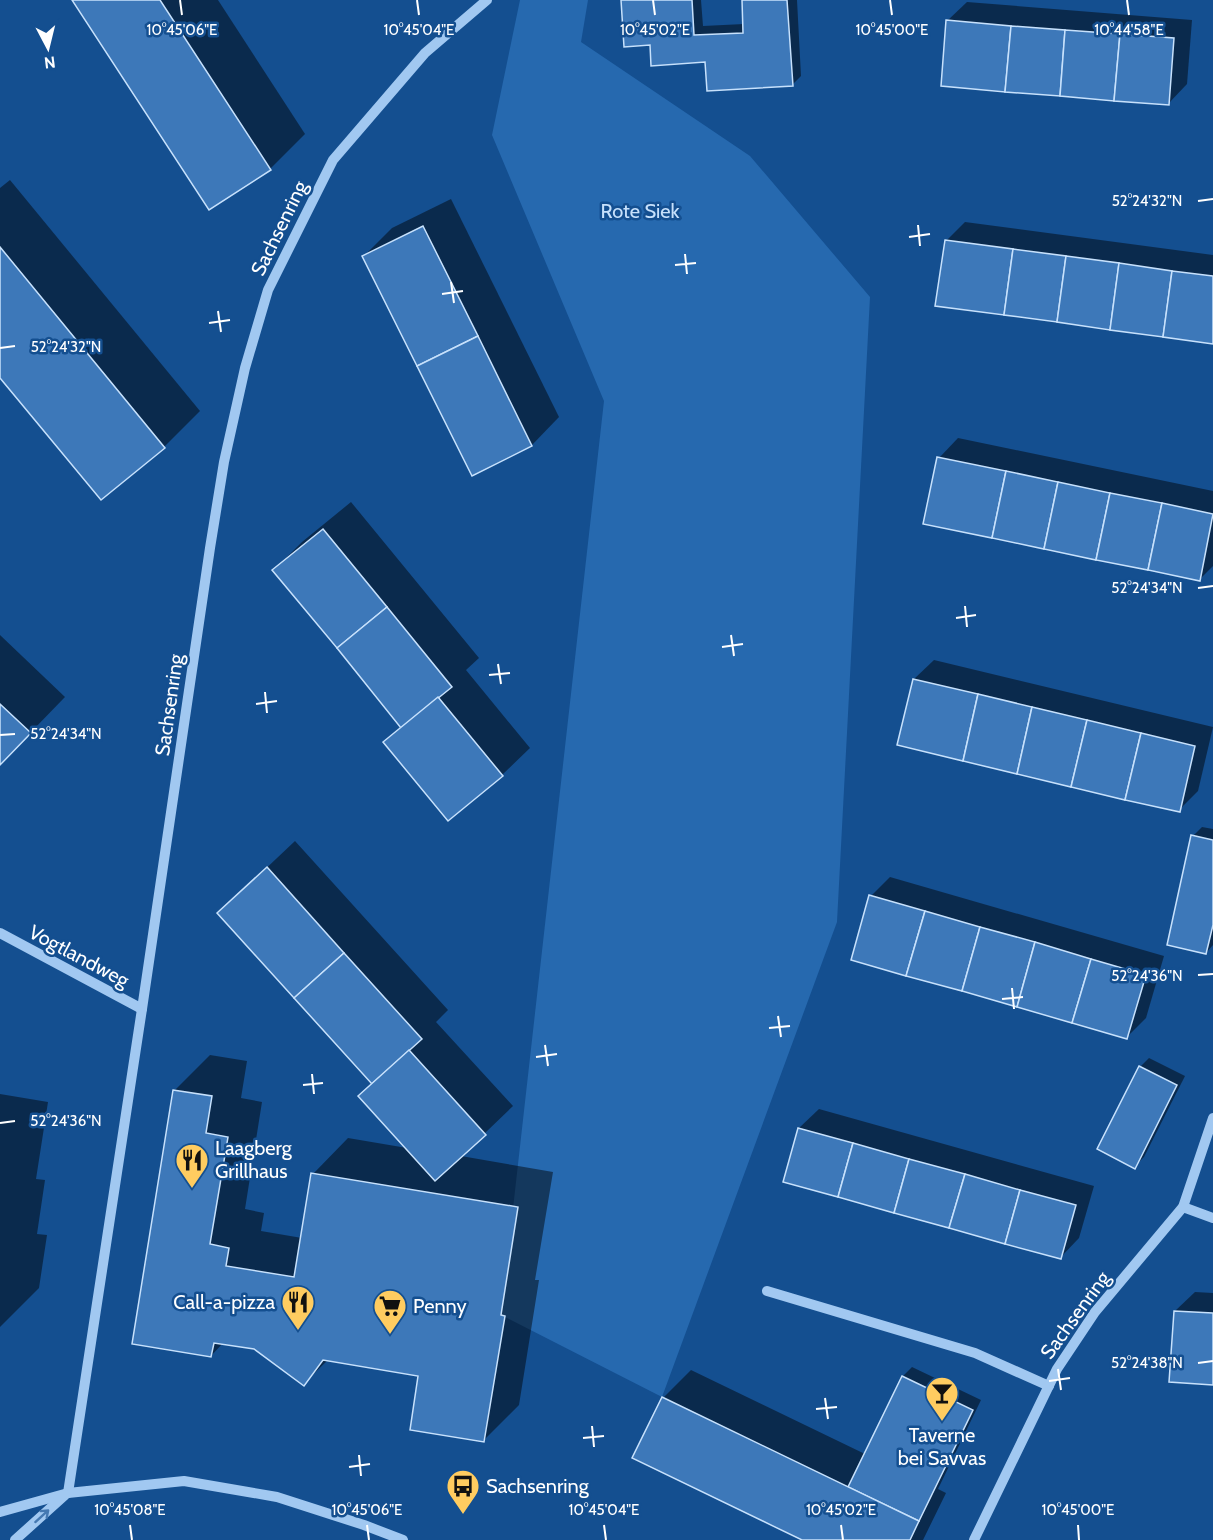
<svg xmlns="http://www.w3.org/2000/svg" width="1213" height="1540" viewBox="0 0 1213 1540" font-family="Cabin,sans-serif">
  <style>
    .green { fill: #2669af }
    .shadow { fill: #0007 }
    .building { fill: #3d78b9; stroke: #c7e1fc; stroke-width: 1.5 }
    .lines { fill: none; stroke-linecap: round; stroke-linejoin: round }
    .minor { stroke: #a1c8f1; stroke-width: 10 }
    .oneway { stroke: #4579b2 }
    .ticks { fill: none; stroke: #fff; stroke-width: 2 }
    .labels { text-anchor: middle; stroke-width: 5; stroke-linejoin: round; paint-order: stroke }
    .park-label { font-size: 20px; fill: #c7e1fc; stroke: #144f90 }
    .street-label { font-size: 20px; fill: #fff; stroke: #144f90 }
    .poi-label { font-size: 20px; fill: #fff; stroke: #144f90; text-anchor: start }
    .ticks-label { font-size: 15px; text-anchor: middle; fill: #fff; stroke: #144f90; stroke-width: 5; stroke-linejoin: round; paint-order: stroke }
  </style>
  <rect width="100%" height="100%" fill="#144f90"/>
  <polygon class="green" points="520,0 588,0 581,42 750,156 870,297 837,922 662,1397 501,1315 604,401 492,135"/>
  <g class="shadow">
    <polygon points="74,0 218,0 305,134 270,169"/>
    <polygon points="623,0 701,0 703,26 744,24 743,0 797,0 801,76 792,85 651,43"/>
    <polygon points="967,2 1192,20 1187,84 1168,104 947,21"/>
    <polygon points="10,180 200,411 164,447 101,498 0,376 0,188"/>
    <polygon points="451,199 559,417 532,445 473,474 364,256 392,228"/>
    <polygon points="965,222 1213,255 1213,342 946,241"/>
    <polygon points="958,438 1213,491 1213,566 1199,580 939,458"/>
    <polygon points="351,502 479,658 466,670 530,748 502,775 385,742 402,726 274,570 302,542"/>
    <polygon points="0,635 65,697 0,764"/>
    <polygon points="934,660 1213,727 1198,791 1179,810 914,679"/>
    <polygon points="1202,827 1213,829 1213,945 1206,953 1193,836"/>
    <polygon points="295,841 448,1010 436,1022 513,1106 461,1156 553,1172 535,1280 539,1280 519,1405 483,1441 420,1375 328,1360 303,1384 254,1348 223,1343 211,1356 174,1091 210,1055 247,1061 241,1098 262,1102 245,1209 264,1213 261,1231 302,1238 313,1174 348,1138 407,1148 373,1083 219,913"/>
    <polygon points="890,877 1164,956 1146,1018 1127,1037 871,896"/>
    <polygon points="1149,1058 1185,1076 1144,1157 1134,1167 1140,1067"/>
    <polygon points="0,1094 48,1102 36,1179 45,1180 37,1234 47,1235 39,1288 0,1327"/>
    <polygon points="819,1109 1094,1186 1079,1238 1060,1258 799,1128"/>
    <polygon points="1195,1292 1213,1293 1213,1383 1175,1311"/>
    <polygon points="912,1367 981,1400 938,1489 946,1493 923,1540 806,1540 634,1457 663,1398 691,1370 865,1454 903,1376"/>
  </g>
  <g class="building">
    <polygon points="72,0 160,0 271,170 209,210"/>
    <polygon points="621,0 692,0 694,35 743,33 742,0 787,0 793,86 707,91 705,62 651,66 650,45 624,47"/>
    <polygon points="946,20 1011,26 1005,92 941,86"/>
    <polygon points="1011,26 1065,30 1060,96 1005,92"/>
    <polygon points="1065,30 1120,34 1114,101 1060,96"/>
    <polygon points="1120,34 1174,38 1169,105 1114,101"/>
    <polygon points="423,226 478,336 417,366 362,256"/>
    <polygon points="945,240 1013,249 1004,315 935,306"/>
    <polygon points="0,247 165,448 101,500 0,378"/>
    <polygon points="1013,249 1066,256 1057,322 1004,315"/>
    <polygon points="1066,256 1119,263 1110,330 1057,322"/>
    <polygon points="1119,263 1172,271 1163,337 1110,330"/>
    <polygon points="1172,271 1213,276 1213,344 1163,337"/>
    <polygon points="478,336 532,446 472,476 417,366"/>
    <polygon points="937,457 1006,471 992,538 923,524"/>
    <polygon points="1006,471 1058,482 1044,549 992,538"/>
    <polygon points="1058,482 1110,493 1096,560 1044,549"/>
    <polygon points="1110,493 1162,503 1148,570 1096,560"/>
    <polygon points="1162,503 1213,514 1200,581 1148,570"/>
    <polygon points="323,529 387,607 337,648 272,570"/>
    <polygon points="387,607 452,687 401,728 337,648"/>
    <polygon points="913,679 978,694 963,761 897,745"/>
    <polygon points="978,694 1032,707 1017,774 963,761"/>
    <polygon points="438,697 503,776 448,821 383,742"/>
    <polygon points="0,704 31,733 0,765"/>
    <polygon points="1032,707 1087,720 1071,787 1017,774"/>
    <polygon points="1087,720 1141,733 1125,800 1071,787"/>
    <polygon points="1141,733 1195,746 1180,812 1125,800"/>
    <polygon points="1191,835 1213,840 1213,925 1206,954 1167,945"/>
    <polygon points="267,867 344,953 294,998 217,913"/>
    <polygon points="869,895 925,911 906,976 851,960"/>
    <polygon points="925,911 980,927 962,991 906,976"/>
    <polygon points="980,927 1035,942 1017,1007 962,991"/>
    <polygon points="1035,942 1091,959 1072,1023 1017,1007"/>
    <polygon points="344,953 422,1039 372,1084 294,998"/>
    <polygon points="1091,959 1146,975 1127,1039 1072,1023"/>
    <polygon points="409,1050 486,1135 435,1181 358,1096"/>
    <polygon points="1139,1066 1177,1085 1135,1169 1097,1149"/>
    <polygon points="173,1090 212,1096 206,1133 228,1137 210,1244 229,1248 226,1266 294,1277 311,1173 518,1207 501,1315 505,1316 484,1442 410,1430 418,1376 323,1360 304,1386 254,1349 214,1343 211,1357 132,1344"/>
    <polygon points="798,1128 853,1143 838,1197 783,1182"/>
    <polygon points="853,1143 909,1159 894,1213 838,1197"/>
    <polygon points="909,1159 965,1174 949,1228 894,1213"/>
    <polygon points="965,1174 1020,1190 1005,1244 949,1228"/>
    <polygon points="1020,1190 1076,1205 1061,1259 1005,1244"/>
    <polygon points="1174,1311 1213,1313 1213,1385 1169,1382"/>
    <polygon points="902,1376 973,1410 919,1521 848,1487"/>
    <polygon points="662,1397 919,1521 910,1540 802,1540 632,1458"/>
  </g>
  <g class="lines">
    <g class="minor">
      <polyline points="0,933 142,1009"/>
      <polyline points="1183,1207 1213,1218"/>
      <polyline points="767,1291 975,1353 1049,1386"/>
      <polyline points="68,1493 142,1009 210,548 224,462 245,368 268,290 333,160 425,53 487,0"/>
      <polyline points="0,1512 68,1493 184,1481 277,1497 364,1525 403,1540"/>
      <polyline points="15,1540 65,1495"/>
      <polyline points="974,1540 1057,1369 1095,1312 1183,1207 1213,1118"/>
    </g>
  </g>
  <defs><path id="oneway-shaft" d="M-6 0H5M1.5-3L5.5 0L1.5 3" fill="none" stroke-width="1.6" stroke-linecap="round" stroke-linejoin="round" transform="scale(1.5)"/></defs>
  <use class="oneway" href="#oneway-shaft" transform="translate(42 1516) rotate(-42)"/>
  <path class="ticks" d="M180,0l2,15M417,0l2,15M653,0l2,15M890,0l2,15M1127,0l2,15M1198,201l15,-2M918,225l2,21M909,237l21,-3M685,254l2,20M675,265l21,-2M451,282l3,21M442,294l21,-3M218,311l3,21M209,323l21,-3M0,348l15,-2M1198,588l15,-2M965,606l2,21M956,618l20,-3M731,635l3,21M722,647l21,-3M498,664l3,20M489,675l21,-2M265,692l2,21M256,704l21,-3M0,735l15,-1M1198,975l15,-1M1012,988l2,21M1002,999l21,-2M778,1016l3,21M769,1028l21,-2M545,1045l3,21M536,1057l21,-3M312,1074l2,20M303,1085l20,-2M0,1123l15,-2M1198,1363l15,-2M1058,1369l3,21M1049,1381l21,-3M825,1398l3,21M816,1409l21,-2M592,1426l2,21M583,1438l21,-2M359,1455l2,21M349,1467l21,-3M130,1525l2,15M367,1525l2,15M604,1525l2,15M841,1525l2,15M1078,1525l1,15"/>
  <defs>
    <symbol id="restaurant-pin" viewBox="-11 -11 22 30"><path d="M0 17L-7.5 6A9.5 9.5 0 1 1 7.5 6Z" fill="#ffcc60" stroke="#144f90"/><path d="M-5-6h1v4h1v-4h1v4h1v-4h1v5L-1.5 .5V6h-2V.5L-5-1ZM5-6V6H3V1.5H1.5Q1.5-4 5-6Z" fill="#111"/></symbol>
    <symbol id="supermarket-pin" viewBox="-11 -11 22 30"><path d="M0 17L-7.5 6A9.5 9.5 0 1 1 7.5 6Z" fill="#ffcc60" stroke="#144f90"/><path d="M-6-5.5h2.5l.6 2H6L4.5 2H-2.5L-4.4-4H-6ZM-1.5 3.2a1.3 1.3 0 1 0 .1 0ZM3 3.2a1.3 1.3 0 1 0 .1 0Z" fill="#111"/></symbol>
    <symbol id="bar-pin" viewBox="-11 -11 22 30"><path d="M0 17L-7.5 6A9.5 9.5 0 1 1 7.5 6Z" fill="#ffcc60" stroke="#144f90"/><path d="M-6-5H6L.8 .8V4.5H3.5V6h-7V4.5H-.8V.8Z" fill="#111"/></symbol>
    <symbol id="bus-pin" viewBox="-11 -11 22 30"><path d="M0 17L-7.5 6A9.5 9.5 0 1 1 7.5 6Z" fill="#ffcc60" stroke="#144f90"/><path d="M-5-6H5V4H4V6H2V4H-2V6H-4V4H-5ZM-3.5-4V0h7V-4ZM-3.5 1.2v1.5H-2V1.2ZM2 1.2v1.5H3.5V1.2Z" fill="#111"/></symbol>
  </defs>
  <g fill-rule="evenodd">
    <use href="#restaurant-pin" x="173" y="1141" width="38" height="52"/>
    <use href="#restaurant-pin" x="279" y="1283" width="38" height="52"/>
    <use href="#supermarket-pin" x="371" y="1287" width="38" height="52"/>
    <use href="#bar-pin" x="923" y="1374" width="38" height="52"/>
    <use href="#bus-pin" x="444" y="1467" width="38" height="52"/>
  </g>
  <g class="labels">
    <g class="park-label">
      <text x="640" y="218">Rote Siek</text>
    </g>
    <g class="street-label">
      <text transform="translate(279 228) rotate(-64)" y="7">Sachsenring</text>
      <text transform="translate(169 705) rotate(-82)" y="7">Sachsenring</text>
      <text transform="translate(79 956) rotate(28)" y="7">Vogtlandweg</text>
      <text transform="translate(1075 1315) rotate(-54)" y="7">Sachsenring</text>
    </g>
    <g class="poi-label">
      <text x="215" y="1155">Laagberg<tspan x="215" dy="23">Grillhaus</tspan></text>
      <text x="275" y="1309" text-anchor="end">Call-a-pizza</text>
      <text x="413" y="1313">Penny</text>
      <text x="942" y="1442" text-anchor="middle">Taverne<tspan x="942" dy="23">bei Savvas</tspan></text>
      <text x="486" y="1493">Sachsenring</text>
    </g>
  </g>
  <g class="ticks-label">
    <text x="182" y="35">10°45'06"E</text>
    <text x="419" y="35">10°45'04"E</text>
    <text x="655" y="35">10°45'02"E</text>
    <text x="892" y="35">10°45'00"E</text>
    <text x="1129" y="35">10°44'58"E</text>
    <text x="1147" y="206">52°24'32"N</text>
    <text x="66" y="352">52°24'32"N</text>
    <text x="1147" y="593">52°24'34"N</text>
    <text x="66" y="739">52°24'34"N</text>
    <text x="1147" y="981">52°24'36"N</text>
    <text x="66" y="1126">52°24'36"N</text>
    <text x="1147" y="1368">52°24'38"N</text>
    <text x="130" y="1515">10°45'08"E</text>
    <text x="367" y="1515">10°45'06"E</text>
    <text x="604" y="1515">10°45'04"E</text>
    <text x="841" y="1515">10°45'02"E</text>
    <text x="1078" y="1515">10°45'00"E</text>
  </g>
  <g transform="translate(48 48) rotate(173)" stroke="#144f90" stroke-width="4.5" paint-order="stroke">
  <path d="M0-4.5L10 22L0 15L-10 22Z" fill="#ffffff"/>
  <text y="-9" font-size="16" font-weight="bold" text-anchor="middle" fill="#ffffff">N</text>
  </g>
</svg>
